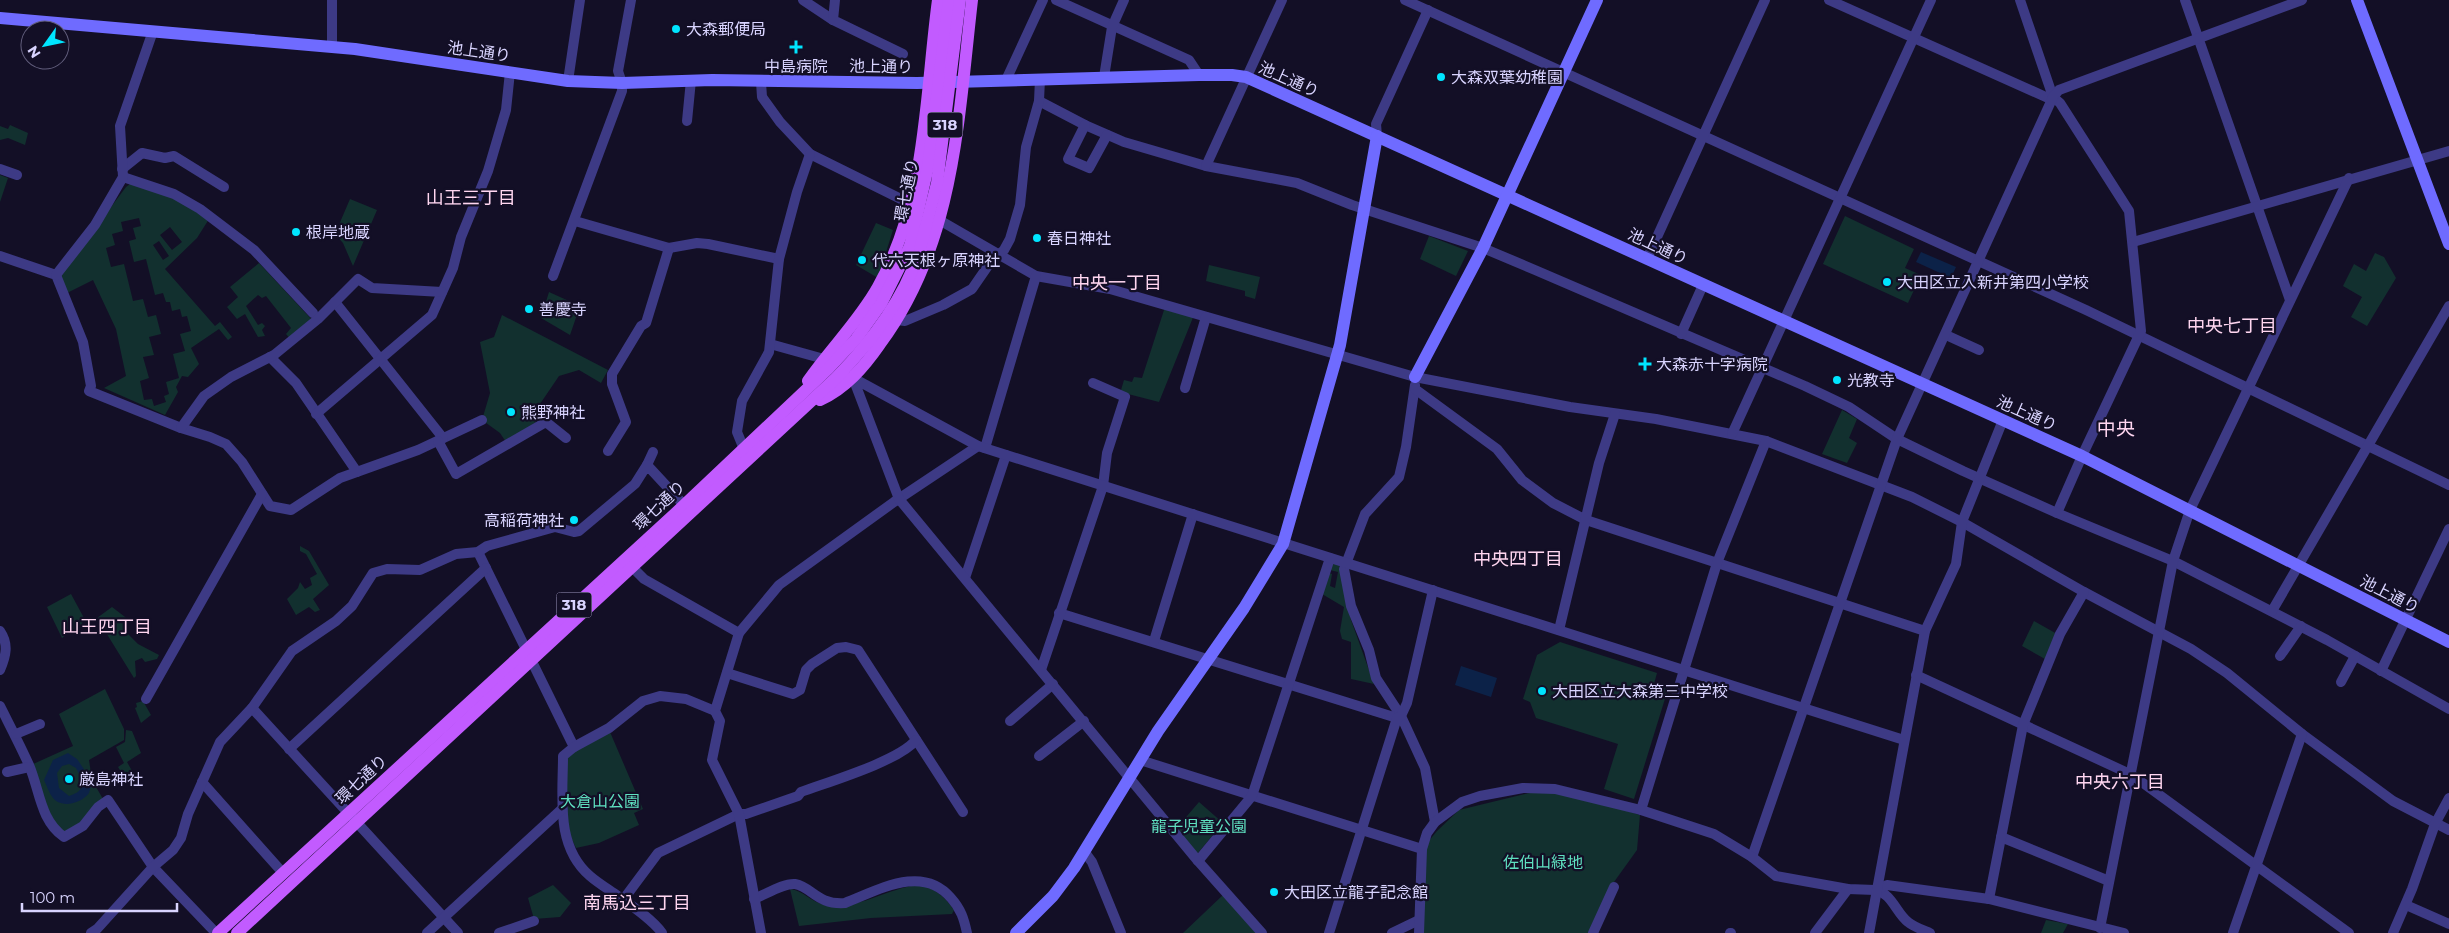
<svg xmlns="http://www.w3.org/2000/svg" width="2449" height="933" viewBox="0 0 2449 933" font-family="Montserrat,'Noto Sans JP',sans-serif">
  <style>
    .green { fill: #12302f; fill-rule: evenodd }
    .water { fill: #0c2248; fill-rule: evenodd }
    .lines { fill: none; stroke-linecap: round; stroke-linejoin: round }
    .street { stroke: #3d3a85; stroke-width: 10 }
    .secondary { stroke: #6f6bff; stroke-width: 12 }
    .primary { stroke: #c25bff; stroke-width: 12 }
    .primary-bridge { stroke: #c25bff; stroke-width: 12 }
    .poi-dot { fill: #00e5ff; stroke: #130f26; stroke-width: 2 }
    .labels { text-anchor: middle; stroke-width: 4.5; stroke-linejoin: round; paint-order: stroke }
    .shield { fill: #130f26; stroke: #9e99be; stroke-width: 1 }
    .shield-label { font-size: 15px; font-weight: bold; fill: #d9d4ff }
    .poi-label { font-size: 16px; fill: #d9d4ff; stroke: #130f26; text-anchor: start }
    .street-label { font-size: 16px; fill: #d9d4ff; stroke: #130f26 }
    .park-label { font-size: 16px; fill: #5fe0c0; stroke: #130f26 }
    .neighbourhood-label { font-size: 18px; fill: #ffd6f0; stroke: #130f26 }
    .quarter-label { font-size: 19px; fill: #ffd6f0; stroke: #130f26 }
  </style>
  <rect width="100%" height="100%" fill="#130f26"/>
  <g class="green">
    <polygon points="10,125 28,133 25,145 8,138 0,140 0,126 8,129"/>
    <polygon points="0,175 8,178 0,202"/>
    <path d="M134,181l41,15 34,23 -12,19 -32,31 50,57 5,-4 12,15 -4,3 -9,-11 -28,19 8,16 -11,13 -6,-1 -6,11 2,5 -13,23 -61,-27 22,-12 -10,-47 -23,-49 -26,13 -7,-18 66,-88zM139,218l2,8 -8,2 3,11 -7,2 5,21 12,-3 9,36 8,-2 3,9h4l2,9 8,-2 2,8 5,-1 4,15 -11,3 5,17 -12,3 6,24 -13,4 3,12 -5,2 2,6 -12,4 -2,-7 -8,1 -4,-19 9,-3 -6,-21 11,-2 -5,-18 12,-3 -5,-19 -8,2 -5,-18 -10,2 -9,-37 -13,3 -5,-19 9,-3 -3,-11 11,-3 -2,-9zM170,227l12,15 -10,8 -12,-15zM159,241l10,15 -6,4 -10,-15z"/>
    <polygon points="350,199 377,210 353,266 343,243 335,234"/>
    <polygon points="1845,216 1914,249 1905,268 1921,275 1908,303 1823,264"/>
    <polygon points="876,223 893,230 878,278 856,265"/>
    <polygon points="1429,236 1468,251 1456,276 1420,259"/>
    <polygon points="2375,253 2384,257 2396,278 2367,326 2351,317 2362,297 2343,286 2354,264 2366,271"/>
    <polygon points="259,263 314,322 291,340 286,334 291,328 266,296 262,298 258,295 246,306 258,325 262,323 265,326 262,330 265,336 258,337 245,314 237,319 227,307 238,297 230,287"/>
    <polygon points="1209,265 1260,277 1255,299 1245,296 1245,291 1206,281"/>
    <polygon points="549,292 580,306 570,335 541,318"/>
    <polygon points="1165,307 1194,315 1159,402 1128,394 1121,390 1124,380 1132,382 1134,377 1142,378"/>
    <polygon points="502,315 608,370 601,383 579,370 559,376 540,404 536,422 506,442 500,433 482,420 490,393 480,342 494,337"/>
    <polygon points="1842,410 1857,419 1849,438 1857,443 1847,463 1822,454"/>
    <polygon points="300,546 309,551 329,585 313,599 320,610 315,612 309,607 296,615 287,599 298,588 300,582 305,589 312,585 310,578 317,574 306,554 300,551"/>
    <path d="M1331,562l8,3 12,55 23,64 -23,-5v-37l-9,-3 -2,-8 4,-24 -22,-13zM1330,570l8,2 -3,16 -5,-2 2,-12 -3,-1z"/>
    <polygon points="71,594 84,618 82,624 62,638 47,607"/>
    <polygon points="112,607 129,620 124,630 138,644 159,655 157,659 145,662 142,658 135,661 136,676 134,678 97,618"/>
    <polygon points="2034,621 2057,634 2045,659 2022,646"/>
    <polygon points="1560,642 1657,673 1654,684 1668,689 1634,799 1604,789 1618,744 1536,718 1530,702 1523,699 1537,655"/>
    <polygon points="105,689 124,729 124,740 89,760 92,780 103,799 84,822 64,837 43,802 31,765 73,746 59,714"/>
    <polygon points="143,701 151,715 141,723 135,708 137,707 136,703"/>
    <polygon points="126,730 132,731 141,753 127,762 136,778 128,783 118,767 124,763 116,747 125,742"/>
    <polygon points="610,732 643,809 634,813 639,825 599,843 576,848 567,829 565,757"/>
    <polygon points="1546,789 1555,789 1640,815 1637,850 1614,882 1599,911 1591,933 1423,933 1422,849 1437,831 1459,810"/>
    <polygon points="1199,802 1223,823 1197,854 1175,830"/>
    <polygon points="553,885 571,903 560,917 534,919 528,898"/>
    <path d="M916,885c18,2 28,11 38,25l-2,4 -81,4 -72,8 -9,-37c13,1 22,14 35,16 33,5 59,-15 91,-20z"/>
    <polygon points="1223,895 1256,933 1183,933"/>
    <polygon points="2046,920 2068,924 2063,933 2041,933"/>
  </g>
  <g class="water">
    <polygon points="1921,252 1956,267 1951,278 1916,262"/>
    <polygon points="1461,666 1497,678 1491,697 1455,685"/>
    <path d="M68,753l9,6 15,22c-1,4 -2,9 -3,12 -7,10 -27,16 -36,5 -4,-5 -6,-12 -9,-18l9,-20zM69,764l7,4 7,14c-1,9 -6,11 -14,14l-10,-8 -2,-15 5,-7z"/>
  </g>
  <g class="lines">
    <g class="street">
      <polyline points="803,0 833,20"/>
      <polyline points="835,0 833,20 903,54"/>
      <polyline points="1056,0 1189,60 1199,75"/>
      <polyline points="1405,0 2086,310 2449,485"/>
      <polyline points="1829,0 2048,98 2053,97"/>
      <polyline points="2020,0 2053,97 2060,103 2129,211 2141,331 2082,456 2057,513"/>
      <polyline points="2185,0 2290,300"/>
      <polyline points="332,47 332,0"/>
      <polyline points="1104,77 1112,27 1124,0"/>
      <polyline points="1006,80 1043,0"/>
      <polyline points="568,81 580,0"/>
      <polyline points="761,82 762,97 780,122 810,154 911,204"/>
      <polyline points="1039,101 1085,125 1124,142 1206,166 1297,183 1352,205 1483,248 1535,270 1805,386 1849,407 1897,439 1963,471 2057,513 2173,561 2327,640 2449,709"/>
      <polyline points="687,121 691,80"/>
      <polyline points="1085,125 1068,159 1089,168 1107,135"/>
      <polyline points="1377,136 1376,124 1428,10"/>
      <polyline points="1206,166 1282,0"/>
      <polyline points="0,169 17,175"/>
      <polyline points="122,169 142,153 165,158 174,156 224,187"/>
      <polyline points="123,177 174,194 200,209 254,250 313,313"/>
      <polyline points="575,221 669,248 697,243 708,244 779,259"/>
      <polyline points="941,221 1036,276 1110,289 1415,377 1570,407 1656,419 1766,441 1912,497 1962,522 2084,592 2191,649 2227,673 2302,734 2393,801 2449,830"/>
      <polyline points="2133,242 2449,151"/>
      <polyline points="0,256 56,275 83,342 91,386 89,391 181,428 210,437 226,444 242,462 270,506 291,510 340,478 418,450 482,420"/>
      <polyline points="1647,259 1765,0"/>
      <polyline points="56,275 95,225 123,177 120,126 153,31"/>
      <polyline points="553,276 622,91 622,83 618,71 631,0"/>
      <polyline points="335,302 443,438"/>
      <polyline points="897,320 905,321 943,305 972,289 992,260 1004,250 1010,239 1020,205 1026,147 1039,101 1040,79"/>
      <polyline points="1681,334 1703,285"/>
      <polyline points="1946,335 1979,350"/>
      <polyline points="770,344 824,359"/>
      <polyline points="270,357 296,383 357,472"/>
      <polyline points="1415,385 1406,447 1399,477 1365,514 1344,569 1351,606 1369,650 1376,678 1401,716 1425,768 1435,822"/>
      <polyline points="1185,388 1206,317"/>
      <polyline points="1415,389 1497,449 1522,480 1553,503 1586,520 1925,631"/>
      <polyline points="316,414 432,315 453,268 461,237 488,171 506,110 510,72"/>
      <polyline points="181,428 204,396 231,377 274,355 318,319 358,279 372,288 442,292"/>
      <polyline points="1732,434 1931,0"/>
      <polyline points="438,441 456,474 546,422 566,438"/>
      <polyline points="985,448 1036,276"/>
      <polyline points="744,449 737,432 742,401 769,352 779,259 797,192 810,154"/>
      <polyline points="608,451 626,422 612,384 612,374 641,326 646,323 669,248"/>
      <polyline points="647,465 653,452"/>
      <path d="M478,552l96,195 -11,9c0,41 -8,90 27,120 8,7 18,13 28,20 14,10 34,23 44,37"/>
      <polyline points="633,568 644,579 739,633"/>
      <polyline points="965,578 1006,455"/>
      <polyline points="2272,611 2449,306"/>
      <polyline points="1059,613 1397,718"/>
      <polyline points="1559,630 1599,463 1615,414"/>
      <path d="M0,631c9,13 6,25 0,39"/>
      <polyline points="1154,641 1193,514"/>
      <polyline points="2280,656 2301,626"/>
      <polyline points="1041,670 1103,486 1107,453 1125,397 1093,383"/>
      <polyline points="2381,671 2449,529"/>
      <polyline points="727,673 793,694 800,690 806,670 812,664 837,648 846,647 858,650 963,812"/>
      <polyline points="1916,675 2132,775 2349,933"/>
      <polyline points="2341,682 2355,656"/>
      <polyline points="146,699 262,494"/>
      <path d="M0,706c10,20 20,39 29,59 11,26 11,55 35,72l19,-11 15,-19 10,-7 45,67 63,66"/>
      <polyline points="252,708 458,933"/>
      <polyline points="1010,721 1053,684"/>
      <polyline points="16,734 40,724"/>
      <polyline points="574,747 609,728 643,701 660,696 686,699 715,711"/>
      <polyline points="289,749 486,568"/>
      <polyline points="1039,756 1084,721"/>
      <polyline points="1140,760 1422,849"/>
      <polyline points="7,772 29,767"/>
      <polyline points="202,782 283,873"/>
      <polyline points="1641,810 1717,563 1766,441"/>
      <polyline points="2001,837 2109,881"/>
      <polyline points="1084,851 1092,862 1121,933"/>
      <polyline points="1752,857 1897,439 2053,97 2059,90 2302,0"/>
      <polyline points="1198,861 1252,796 1330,558"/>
      <path d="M1875,890c17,3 21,23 33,32 6,5 15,8 22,11"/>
      <path d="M754,899c11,-4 29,-16 41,-15 17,3 22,21 50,19 34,-13 77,-39 106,-5 10,11 13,21 16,35"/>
      <polyline points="1989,899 2023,725 2060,634 2084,592"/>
      <path d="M623,900l35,-47 81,-39h7l52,-18 3,-4c27,-10 98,-31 115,-52"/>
      <polyline points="2406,905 2449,924"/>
      <polyline points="2100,928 2173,561 2190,510 2349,178"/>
      <polyline points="91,933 97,929 153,867 173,850 181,838 188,814 220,742 252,708 292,651 336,621 352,606 373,573 387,569 420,570 456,554 478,552 487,546 555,527 574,532 579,531 635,484 647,465 684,505"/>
      <polyline points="427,933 562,809"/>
      <polyline points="499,933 534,921"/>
      <polyline points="761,933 739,814 712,760 720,721 715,711 739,633 779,585 894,502 978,446"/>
      <polyline points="1262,933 1198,861 899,499 853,378 978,446 1904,740"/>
      <polyline points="1329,933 1397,718 1401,716 1407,703 1433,590"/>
      <polyline points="1392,933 1419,920"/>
      <polyline points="1419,933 1422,849 1427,833 1435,822 1462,802 1480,796 1523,788 1555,789 1641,810 1714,834 1752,857 1776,876 1848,889 1875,890 1887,885 1989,899 2124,933"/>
      <polyline points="1593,933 1614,887"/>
      <polyline points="1730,933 1731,933"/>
      <polyline points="1815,933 1848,889"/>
      <polyline points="1869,933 1925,631 1956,564 1962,522 2003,420"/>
      <polyline points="2233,933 2302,734"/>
      <polyline points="2393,933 2412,889 2435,824 2449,798"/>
    </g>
    <g class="secondary">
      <polyline points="2357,0 2449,244"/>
      <polyline points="0,18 355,49 568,81 622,83 712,80 917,83 1199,75 1232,75 1246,77 2082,456 2449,642"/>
      <polyline points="1415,377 1483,248 1597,0"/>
      <polyline points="1016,933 1053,896 1074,868 1158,731 1244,608 1283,544 1340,345 1377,136"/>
    </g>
    <g class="primary">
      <path d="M808,381c23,-33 51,-60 70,-94 49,-87 47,-191 60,-287"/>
      <path d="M820,400c26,-12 44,-33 60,-56 75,-101 78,-224 92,-344"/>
      <polyline points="218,933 679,510 828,369 856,339 881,304 910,246"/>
      <path d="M237,933l599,-555c35,-36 69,-80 84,-129"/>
    </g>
    <g class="primary-bridge">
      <polyline points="910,246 928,167 949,0"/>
      <polyline points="920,249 937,183 960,0"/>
    </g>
  </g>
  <g class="poi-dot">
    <circle cx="676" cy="29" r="5"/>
    <path d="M793.5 39.5h5v5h5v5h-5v5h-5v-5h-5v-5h5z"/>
    <circle cx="1441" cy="77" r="5"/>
    <circle cx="296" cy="232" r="5"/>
    <circle cx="1037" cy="238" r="5"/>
    <circle cx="862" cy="260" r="5"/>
    <circle cx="1887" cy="282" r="5"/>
    <circle cx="529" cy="309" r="5"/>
    <path d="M1642.5 356.5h5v5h5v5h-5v5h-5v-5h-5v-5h5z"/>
    <circle cx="1837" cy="380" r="5"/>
    <circle cx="511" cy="412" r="5"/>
    <circle cx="574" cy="520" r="5"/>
    <circle cx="1542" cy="691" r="5"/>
    <circle cx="69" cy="779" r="5"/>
    <circle cx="1274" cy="892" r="5"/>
  </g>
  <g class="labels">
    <g class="shield">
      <rect x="927.5" y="112.5" width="35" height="25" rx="4"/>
      <rect x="556.5" y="592.5" width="35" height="25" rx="4"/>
    </g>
    <g class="shield-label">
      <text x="945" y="130">318</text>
      <text x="574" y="610">318</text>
    </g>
    <g class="poi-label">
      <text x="686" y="35">大森郵便局</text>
      <text x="796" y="72" text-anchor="middle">中島病院</text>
      <text x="1451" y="83">大森双葉幼稚園</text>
      <text x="306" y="238">根岸地蔵</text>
      <text x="1047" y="244">春日神社</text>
      <text x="872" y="266">代六天根ヶ原神社</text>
      <text x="1897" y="288">大田区立入新井第四小学校</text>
      <text x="539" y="315">善慶寺</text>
      <text x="1656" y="370">大森赤十字病院</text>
      <text x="1847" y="386">光教寺</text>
      <text x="521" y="418">熊野神社</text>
      <text x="564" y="526" text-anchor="end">高稲荷神社</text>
      <text x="1552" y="697">大田区立大森第三中学校</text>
      <text x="79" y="785">厳島神社</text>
      <text x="1284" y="898">大田区立龍子記念館</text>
    </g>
    <g class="street-label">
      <text transform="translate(479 51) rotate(8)" y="6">池上通り</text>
      <text transform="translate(881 66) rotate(1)" y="6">池上通り</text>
      <text transform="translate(1289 79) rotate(24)" y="6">池上通り</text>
      <text transform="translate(906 190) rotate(-79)" y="6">環七通り</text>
      <text transform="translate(1658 246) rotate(25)" y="6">池上通り</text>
      <text transform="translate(2027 413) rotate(24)" y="6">池上通り</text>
      <text transform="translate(659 505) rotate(-43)" y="6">環七通り</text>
      <text transform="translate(2390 594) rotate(27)" y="6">池上通り</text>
      <text transform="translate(361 779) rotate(-43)" y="6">環七通り</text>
    </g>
    <g class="park-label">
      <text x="600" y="807">大倉山公園</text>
      <text x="1199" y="832">龍子児童公園</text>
      <text x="1543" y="868">佐伯山緑地</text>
    </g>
    <g class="neighbourhood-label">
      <text x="471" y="204">山王三丁目</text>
      <text x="1117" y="289">中央一丁目</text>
      <text x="2232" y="332">中央七丁目</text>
      <text x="1518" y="565">中央四丁目</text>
      <text x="107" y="633">山王四丁目</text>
      <text x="2120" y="788">中央六丁目</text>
      <text x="637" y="909">南馬込三丁目</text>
    </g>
    <g class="quarter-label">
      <text x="2116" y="435">中央</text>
    </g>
  </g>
  <g transform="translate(45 45) rotate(237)"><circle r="24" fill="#130f26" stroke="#625e7d"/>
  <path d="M0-4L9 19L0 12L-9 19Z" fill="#00e5ff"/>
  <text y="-8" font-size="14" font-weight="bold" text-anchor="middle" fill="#d9d4ff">N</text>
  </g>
  <path d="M22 903v8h155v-8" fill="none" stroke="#d9d4ff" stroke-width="2.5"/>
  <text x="30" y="903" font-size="15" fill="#d9d4ff" stroke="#130f26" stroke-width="4" paint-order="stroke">100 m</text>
</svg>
